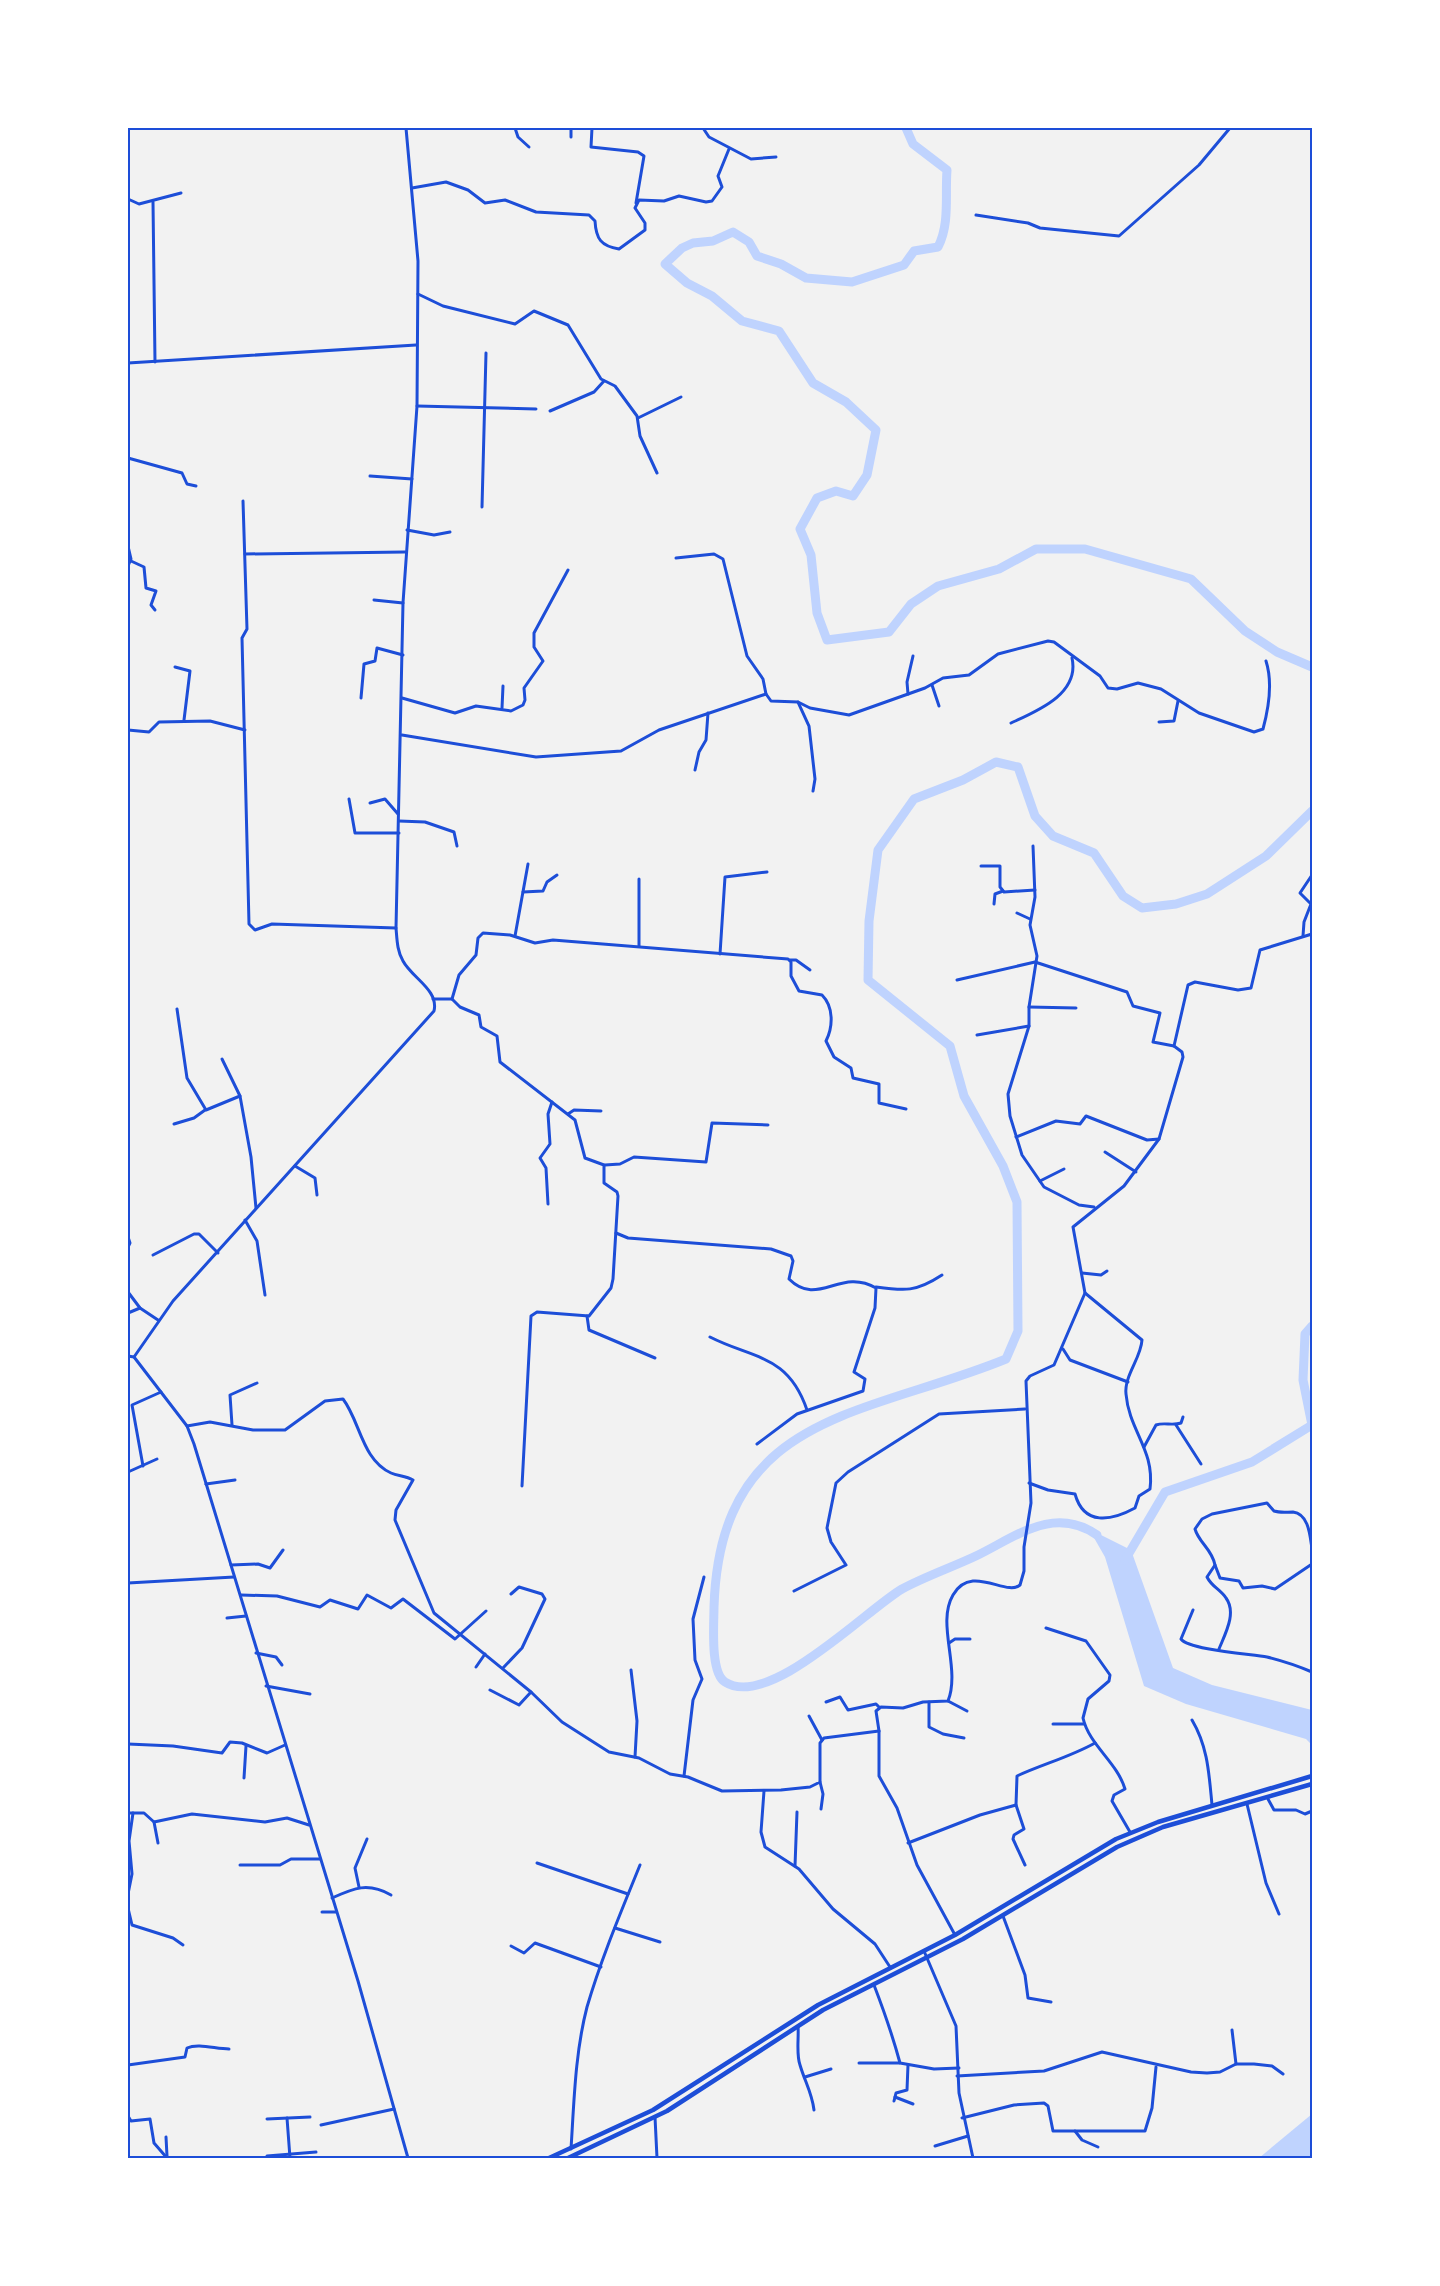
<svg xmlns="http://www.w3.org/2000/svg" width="1440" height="2286" viewBox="0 0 1440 2286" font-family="'PT Sans',sans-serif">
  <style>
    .water { fill: #bfd3fe }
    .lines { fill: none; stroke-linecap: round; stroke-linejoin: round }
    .river { stroke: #bfd3fe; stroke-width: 9 }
    .minor { stroke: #1d4ed8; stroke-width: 3 }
    .trunk { stroke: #1d4ed8; stroke-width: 4.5 }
    .neatline { fill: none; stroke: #1d4ed8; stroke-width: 2 }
  </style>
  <rect width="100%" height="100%" fill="#f2f2f2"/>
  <g class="water">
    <polygon points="1089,1529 1131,1550 1173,1668 1212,1685 1312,1710 1312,1745 1306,1739 1186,1704 1144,1686 1105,1557"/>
    <polygon points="1312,2114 1312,2158 1259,2158"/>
  </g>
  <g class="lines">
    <g class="river">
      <path d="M906,128l7,16 34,26c-2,26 3,54 -9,77l-24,4 -10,14 -52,17 -46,-4 -25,-14 -24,-8 -8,-14 -16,-10 -20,9 -20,2 -11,5 -17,16 22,19 25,13 30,25 37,10 34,52 33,19 30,28 -9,45 -14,21 -17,-5 -19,7 -17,31 11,26 6,58 10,27 62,-8 22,-28 27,-18 61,-17 37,-20h49l106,30 54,52 32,21 35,15"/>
      <path d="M1097,1535c-43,-30 -82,2 -119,20 -25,12 -52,21 -76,34 -36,21 -133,121 -177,93 -15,-9 -11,-58 -11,-75 6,-195 150,-190 292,-248l12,-28 -1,-129 -14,-36 -39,-70 -14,-50 -82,-66 1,-59 9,-71 36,-51 49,-19 33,-18 22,5 17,49 18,20 41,17 29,43 19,12 34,-4 31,-10 59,-38 46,-45"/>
      <polyline points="1125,1560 1165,1492 1252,1462 1312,1425 1303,1380 1305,1334 1312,1326"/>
    </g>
    <g class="minor">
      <polyline points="515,128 518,137 529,147"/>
      <polyline points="592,128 591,147 638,152 644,156 636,203"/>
      <polyline points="703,128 709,137 751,159 776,157"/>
      <polyline points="571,137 571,128"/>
      <path d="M412,188l34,-6 22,8 17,13 20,-3 31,12 53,3 6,6c1,18 6,25 24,28l26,-19v-7l-10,-15 4,-8 25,1 15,-5 27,6 6,-1 10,-14 -4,-11 11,-27"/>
      <polyline points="128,199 139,204 181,193"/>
      <polyline points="153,202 155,362"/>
      <polyline points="976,215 1028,223 1040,228 1119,236 1199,165 1230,128"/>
      <polyline points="418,294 443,306 515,324 534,311 568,325 601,379 615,386 637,416 640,436 657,473"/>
      <polyline points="128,363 416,345"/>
      <polyline points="417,406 536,409"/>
      <polyline points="550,411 594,392 604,381"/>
      <polyline points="638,418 681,397"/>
      <polyline points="128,458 182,473 187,484 196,486"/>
      <polyline points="370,476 412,479"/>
      <polyline points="243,501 247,629 242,638 249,924 255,930 272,924 396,928"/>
      <polyline points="482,507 486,353"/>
      <polyline points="407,530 434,535 450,532"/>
      <polyline points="128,546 131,559 128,566"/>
      <polyline points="245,554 405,552"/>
      <path d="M676,558l38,-4 9,5 24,97 16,23 3,15 5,7 27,1 12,6 39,7 76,-27 18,-10 26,-3 29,-21 50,-13 6,1 46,34 8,12 9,1 21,-6 23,6 38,24 55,19 9,-3c6,-22 10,-46 3,-68"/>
      <polyline points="131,561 144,567 146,588 156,591 151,605 155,610"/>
      <polyline points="374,600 403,603"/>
      <polyline points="175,667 190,671 184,720"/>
      <polyline points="932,685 939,706"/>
      <polyline points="908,694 907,682 913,656"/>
      <polyline points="361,698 364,664 375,661 377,648 403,655"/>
      <polyline points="402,698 455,713 476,706 511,711 523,705 525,700 524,688 543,661 534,647 534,633 568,570"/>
      <polyline points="798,702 809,726 815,779 813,791"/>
      <polyline points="502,708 503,686"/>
      <polyline points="1159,722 1174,721 1178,701"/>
      <path d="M1011,723c26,-12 69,-29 61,-65"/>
      <polyline points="128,730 149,732 159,722 210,721 245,730"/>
      <polyline points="402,735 536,757 621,751 659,730 766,694"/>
      <polyline points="695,770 699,752 706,740 708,713"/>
      <polyline points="349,799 355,833 399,833"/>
      <polyline points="370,803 385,799 398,814"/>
      <polyline points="399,821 425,822 454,832 457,846"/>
      <polyline points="1033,846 1035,897 1030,925 1037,956 1029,1007 1029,1026 1008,1094 1010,1116 1022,1155 1044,1187 1079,1205 1094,1207"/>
      <polyline points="981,866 1000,866 1000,887 1004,892 1035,890"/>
      <polyline points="639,879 639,946"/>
      <polyline points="523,892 543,891 547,882 557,875"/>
      <polyline points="994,904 995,894 1003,891"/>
      <polyline points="1017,913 1030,919"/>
      <polyline points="515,936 528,864"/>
      <polyline points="1303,936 1304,922 1311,904 1300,893 1312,875"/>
      <polyline points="720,954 725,877 767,872"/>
      <polyline points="790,960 796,960 810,970"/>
      <polyline points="957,980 1035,962 1127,992 1133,1006 1160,1013 1153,1042 1174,1046"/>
      <polyline points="433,999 452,999 460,1007 479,1015 481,1027 497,1036 500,1062 575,1120 585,1158 604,1165 604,1183 617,1192 618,1196 613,1279 611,1288 589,1316 537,1312 531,1316 522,1486"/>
      <path d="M452,999l7,-24 17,-20 2,-17 5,-5 27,2 25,8 18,-3 235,19 3,3v14l8,15 23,4c12,12 11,32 4,46l8,16 17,11 2,10 26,6v19l27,6"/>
      <polyline points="1029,1007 1076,1008"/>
      <polyline points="177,1009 187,1078 206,1110 240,1096 251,1157 256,1208"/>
      <polyline points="977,1035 1029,1026"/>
      <polyline points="222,1059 240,1096"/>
      <polyline points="568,1114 574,1110 601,1111"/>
      <polyline points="174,1124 194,1118 205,1110"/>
      <polyline points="1016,1137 1056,1121 1080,1124 1086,1116 1147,1140 1159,1139"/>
      <polyline points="1105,1152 1136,1172"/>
      <polyline points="605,1165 620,1164 634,1157 706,1162 712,1123 768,1125"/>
      <polyline points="295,1166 315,1178 317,1195"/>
      <polyline points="1040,1181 1064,1169"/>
      <polyline points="548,1204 546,1168 540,1158 550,1144 548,1114 552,1102"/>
      <polyline points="245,1220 257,1241 265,1295"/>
      <path d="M616,1233l12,5 143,11 20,7 2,5 -4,18c29,29 51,-12 87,9l-1,20 -21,64 11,7 -2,12 -66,23 -40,30"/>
      <polyline points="128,1237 130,1243 128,1247"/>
      <polyline points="153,1255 194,1234 199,1234 218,1253"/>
      <polyline points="1082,1273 1101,1275 1107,1271"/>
      <path d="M876,1287c29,4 40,5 66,-12"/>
      <polyline points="128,1292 140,1308 158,1320"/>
      <polyline points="128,1313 140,1308"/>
      <polyline points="587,1316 589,1330 655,1358"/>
      <path d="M710,1337c43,22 78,17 97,73"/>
      <polyline points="1063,1349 1070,1360 1128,1382"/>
      <polyline points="128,1356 134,1357 187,1426 194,1444 358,1981 408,2158"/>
      <path d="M134,1357l39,-56 261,-290c5,-21 -22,-33 -31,-50 -6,-10 -6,-22 -7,-33l7,-325 14,-197 1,-145 -12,-133"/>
      <polyline points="232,1425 230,1395 257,1383"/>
      <polyline points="1176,1425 1201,1464"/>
      <path d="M187,1426l23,-4 43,8h32l40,-29 18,-2c17,22 19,61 48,74 7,3 15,3 22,7l-17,30 -1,10 39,93 97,79 31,30 47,30 30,6 31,16 18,3 34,14 59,-1 29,-3 10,-5v-39l4,-5 55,-7"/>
      <path d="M1144,1447l12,-22c8,-3 16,1 25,-2l2,-6"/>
      <polyline points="143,1466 132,1405 161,1392"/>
      <polyline points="128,1472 157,1459"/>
      <path d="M1029,1483l19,7 27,4c9,32 36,27 60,14l4,-12 11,-7c5,-39 -21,-58 -24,-95 -2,-18 15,-36 16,-54l-57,-47"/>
      <polyline points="206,1484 235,1480"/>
      <polyline points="231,1565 258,1564 270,1568 283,1550"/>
      <polyline points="1215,1565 1220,1578 1239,1581 1243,1588 1262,1586 1275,1589 1312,1564"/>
      <polyline points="128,1583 234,1577"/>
      <polyline points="794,1591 846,1565 831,1542 827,1528 836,1483 848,1472 939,1414 1025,1409"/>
      <polyline points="241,1595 277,1596 320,1607 330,1600 358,1609 367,1595 391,1608 403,1599 455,1639 486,1611"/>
      <path d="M1193,1610l-12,29c8,11 69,15 86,18 16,4 31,9 45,15"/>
      <polyline points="227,1618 246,1616"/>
      <path d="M1046,1628l40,13 24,34 -1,6 -21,18 -5,19c6,27 34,44 42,71l-11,6 -2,6 18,31"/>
      <polyline points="949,1643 955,1639 970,1639"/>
      <path d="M1219,1649c6,-15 18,-36 7,-51 -6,-9 -14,-11 -19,-21l8,-12c-3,-16 -16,-22 -20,-36l7,-10 10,-5 55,-11 7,8c6,2 12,1 19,1 16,2 17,24 19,37"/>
      <polyline points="256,1653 276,1657 282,1665"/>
      <polyline points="476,1667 485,1654"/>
      <polyline points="503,1668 522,1648 545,1599 542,1594 519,1587 511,1594"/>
      <polyline points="631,1670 637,1721 635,1757"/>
      <polyline points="266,1686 310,1694"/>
      <polyline points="490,1690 519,1705 531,1692"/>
      <polyline points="948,1701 967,1711"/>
      <polyline points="826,1702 840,1697 848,1710 876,1704 879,1707"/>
      <polyline points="929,1702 929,1727 943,1734 964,1738"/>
      <polyline points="809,1716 822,1740"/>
      <path d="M1192,1720c16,27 17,54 20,85"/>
      <polyline points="1053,1724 1084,1724"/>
      <polyline points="128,1744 173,1746 222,1753 230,1742 242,1743 267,1753 285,1745"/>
      <polyline points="684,1776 693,1700 702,1679 695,1660 693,1619 704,1577"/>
      <polyline points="244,1778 246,1746"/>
      <polyline points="820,1782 823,1794 821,1809"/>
      <polyline points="764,1791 761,1832 765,1847 799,1869 833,1909 875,1944 890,1967"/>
      <polyline points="1268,1799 1274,1810 1296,1810 1305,1814 1312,1811"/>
      <polyline points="1247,1804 1266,1883 1279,1914"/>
      <polyline points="128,1813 144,1813 154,1822 192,1814 265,1822 287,1818 309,1825"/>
      <polyline points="154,1822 158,1843"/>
      <polyline points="908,1843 980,1815 1016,1805"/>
      <polyline points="537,1863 628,1894"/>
      <polyline points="240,1865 280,1865 291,1859 320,1859"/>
      <path d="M1025,1865l-12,-26 1,-4 10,-6 -8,-24 1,-29c26,-12 53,-19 78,-33"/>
      <polyline points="795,1866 797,1812"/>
      <polyline points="359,1887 355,1868 367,1839"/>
      <polyline points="128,1894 132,1874 129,1841 133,1813"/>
      <path d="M332,1898c22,-10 36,-16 59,-3"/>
      <polyline points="128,1908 132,1925 173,1938 183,1945"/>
      <polyline points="322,1912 336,1912"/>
      <polyline points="1003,1916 1025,1975 1028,1998 1051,2002"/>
      <polyline points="615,1928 660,1942"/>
      <path d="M955,1935l-38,-70 -20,-57 -18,-32v-45l-3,-20 5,-4 22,1 20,-6 25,-1c13,-33 -12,-77 5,-106 18,-32 53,2 67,-10l4,-14v-24l7,-44 -5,-122 4,-5 24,-11 31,-72 -12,-66 51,-41 35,-47 24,-82 -1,-5 -8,-6 14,-61 7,-3 43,8 13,-2 9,-38 52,-16"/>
      <polyline points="511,1946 524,1953 535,1943 601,1967"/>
      <polyline points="924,1951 956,2026 959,2093 973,2158"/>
      <path d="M874,1985c10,26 19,52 26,78l34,6 25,-1"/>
      <path d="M798,2026c1,12 -2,28 2,39 5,17 12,28 14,45"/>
      <polyline points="1232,2030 1236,2064"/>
      <polyline points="859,2063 899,2063"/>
      <path d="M128,2065l57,-8 2,-9c11,-5 29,1 42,1"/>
      <polyline points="957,2076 1044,2071 1102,2052 1191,2072 1207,2073 1220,2072 1236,2064 1254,2064 1272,2066 1283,2074"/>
      <polyline points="805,2077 831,2069"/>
      <polyline points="895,2097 913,2104"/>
      <polyline points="894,2101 896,2093 907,2090 908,2065"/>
      <polyline points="128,2116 131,2121 150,2119 154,2143 167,2158"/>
      <polyline points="655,2117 657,2158"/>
      <polyline points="287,2118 290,2158"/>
      <polyline points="962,2118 1014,2105 1044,2103 1048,2106 1053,2131 1145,2131 1152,2108 1156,2067"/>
      <polyline points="267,2119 310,2117"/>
      <polyline points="321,2125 394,2109"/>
      <polyline points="1075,2131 1082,2140 1098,2147"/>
      <polyline points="166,2137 167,2156"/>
      <polyline points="935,2146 968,2136"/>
      <path d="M571,2149c3,-46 4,-96 16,-142 14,-48 34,-95 53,-142"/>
      <polyline points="267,2156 316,2152"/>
    </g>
    <g class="trunk">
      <polyline points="549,2158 653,2110 818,2005 955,1935 1116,1839 1158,1822 1312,1776"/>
      <polyline points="568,2158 667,2111 823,2010 963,1939 1117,1847 1163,1827 1312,1784"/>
    </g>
  </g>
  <rect width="1440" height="2286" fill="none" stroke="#ffffff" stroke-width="258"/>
  <rect x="129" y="129" width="1182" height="2028" class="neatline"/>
</svg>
